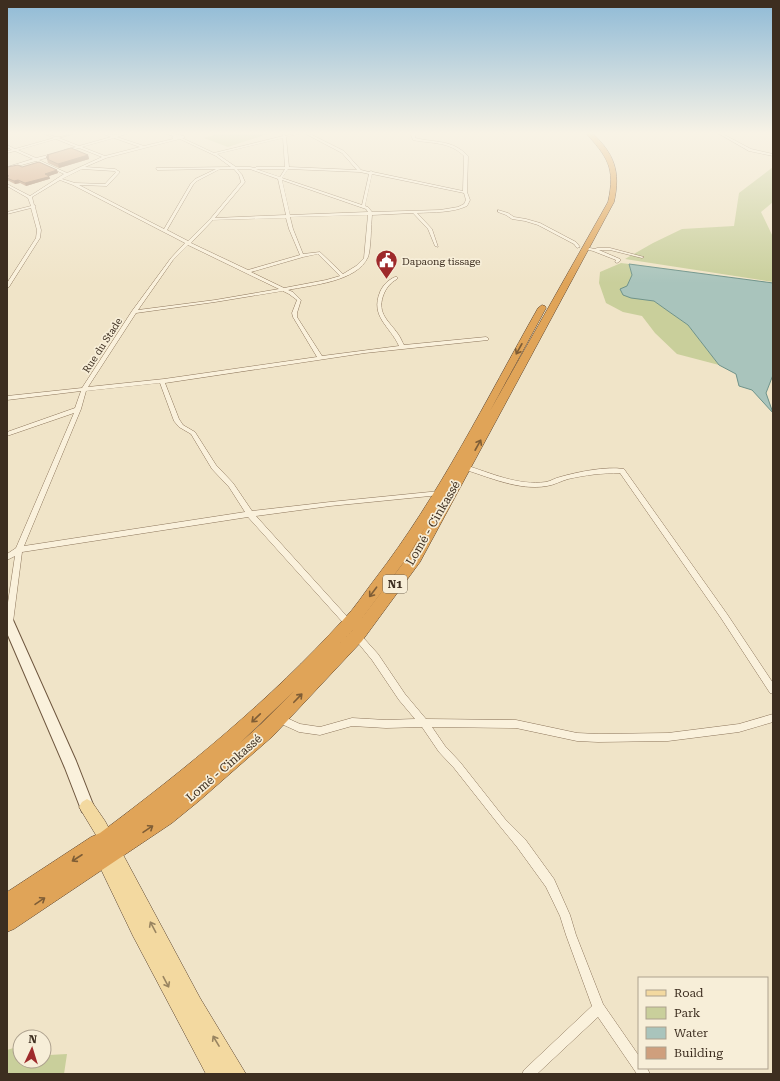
<svg xmlns="http://www.w3.org/2000/svg" width="780" height="1081" viewBox="0 0 780 1081" font-family="'Roboto Serif',serif">
  <style>
    .green { fill: #c9cf9b }
    .water { fill: #a9c4bc; stroke: #6f938a }
    .lines { fill: none; stroke-linecap: round; stroke-linejoin: round }
    .street-casing { stroke: #8d765c; stroke-width: 1 }
    .secondary-casing { stroke: #6f573f; stroke-width: 2 }
    .primary-casing { stroke: #5b4430; stroke-width: 1 }
    .highway-casing { stroke: #5b4430; stroke-width: 1 }
    .street { fill: #faf1dc; fill-rule: evenodd }
    .secondary { fill: #faf1dc; fill-rule: evenodd }
    .primary { fill: #f3d9a0; fill-rule: evenodd }
    .highway { fill: #e0a458; fill-rule: evenodd }
    .wall { fill: #b2896c }
    .shaded-wall { fill: #916f58 }
    .building { fill: #cf9f7d; stroke: #916f58 }
    .oneway { stroke: #7e5d36 }
    .oneway2 { stroke: #988460 }
    .labels { text-anchor: middle; stroke-width: 3.5; stroke-linejoin: round; paint-order: stroke }
    .far-poi-label { font-size: 10px; fill: #3d2e20; stroke: #f7eed8; text-anchor: start }
    .far-street-label { font-size: 10px; fill: #3d2e20; stroke: #f7eed8 }
    .shield { fill: #f7eed8; stroke: #756857; stroke-width: 1 }
    .shield-label { font-size: 11px; font-weight: bold; fill: #3d2e20 }
    .street-label { font-size: 12px; fill: #3d2e20; stroke: #f7eed8 }
  </style>
  <rect width="100%" height="100%" fill="#f0e4c8"/>
  <g class="green">
    <polygon points="225,132 274,132 228,147 204,138"/>
    <polygon points="773,167 773,202 761,212 773,237 773,282 625,259 653,243 682,229 734,226 739,193"/>
    <polygon points="621,263 629,264 632,275 627,286 643,299 654,301 688,325 719,365 677,354 655,333 642,316 623,312 606,303 599,283 600,272"/>
    <polygon points="20,1046 20,1061 44,1061 44,1053 49,1055 67,1054 64,1074 7,1074 7,1050"/>
  </g>
  <polygon class="water" points="629,264 773,283 773,375 766,393 773,413 752,390 739,386 736,374 719,365 688,325 668,311 654,301 631,298 623,295 620,289 627,286 632,275"/>
  <g class="lines">
    <defs>
      <g id="street">
        <path d="M40,132c6,0 10,4 16,5 7,1 16,-5 23,-5l-20,6 20,8 32,-9 -12,-5c5,0 11,4 16,3 6,0 10,-3 16,-3l-14,5 27,9 29,-7 -1,-2 1,-1 -12,-4h4l19,4v2h-2l32,15 69,-17 -2,-4h2l2,4 16,-4h5l38,19 17,19 8,2 2,-1 2,1 90,19 1,-35c-15,-15 -32,-12 -51,-16l-2,-5 4,-3h3l-3,3v3c20,5 37,1 53,18l-1,36 3,8 -3,6c-15,7 -33,6 -50,7l15,16 6,18 -3,-1 -7,-17 -15,-16 -41,2c-1,9 -1,35 -4,42 -11,25 -57,28 -80,33l5,2 8,8 -4,13v4l25,39 77,-10c-9,-20 -29,-29 -19,-54 3,-7 8,-12 15,-15h2v2c-7,4 -11,9 -14,17 -6,18 6,25 15,38 3,4 4,8 6,11l82,-8 2,1v2l-123,13 -200,30 14,36 4,6 12,7 21,33 17,18 19,28 78,-9 110,-11h2l1,2 -3,2 -110,11 -74,10 96,106 1,2 -1,2 -3,1 -3,-1 -98,-109 -226,35 -9,70 -1,2 -5,1v-16l8,-53 -8,4v-6l9,-6 58,-135 -67,23v-4l68,-24 6,-17 -74,9v-4l75,-8 50,-77 39,-53 14,-15 -112,-58 -13,-5 -28,17 2,8 2,1 -1,1 6,23 -1,8 -31,49 -2,1v-5l29,-45 1,-8 -6,-22 -24,6v-2l24,-6 -3,-8 -21,-12v-2l23,12 34,-22 -28,-13 -29,8v-2l26,-8 -18,-8 -8,2v-2l5,-1 -5,-3v-2l8,4 39,-11zM304,133l38,20 15,17 -68,-3 -3,-30zM114,138l26,9 -35,9 -23,-9zM283,138l2,29h-29l-1,1 -5,-1h-14l-19,-13zM56,139l20,8 -12,3v2l15,-4 23,9 -35,16 -28,-13 17,-5v-2l-20,5 -18,-8zM180,139l36,17 15,11 -75,1 1,2 59,-1 -21,10 -4,4 -27,46 -85,-44 28,1 13,-14 -5,-3 -30,-2 21,-9zM82,169l32,2 2,1 -11,12 -30,-1 -13,-4zM220,169h14l5,6 2,7 -30,36 -23,23 -21,-11 26,-45 4,-4zM237,169h13l28,10 8,36 -71,3 30,-36 -3,-7zM256,169h29l-5,8zM288,169l72,3 9,2 -7,31 -80,-27zM372,174l92,19 2,7 -2,4 -6,3 -18,3 -68,2 -4,-5 -3,-1zM282,180l84,29 2,3 -78,3zM368,215l-4,43 -8,8 -13,8 -23,-22 -17,2 -10,-25 -3,-12zM286,218l3,11 11,26 -52,15 -57,-27 22,-23zM188,245l91,44 -64,11 -77,10 35,-50zM318,254l22,22 -14,4 -42,8 -33,-16 52,-15zM283,291l6,3 8,6 -5,13 1,4 24,40 -153,22 -76,8 48,-74 79,-11zM160,383l14,38 5,6 12,7 21,35 17,18 16,25 -221,34 57,-137 5,-18z"/>
        <polygon points="504,132 506,132 506,133 504,134"/>
        <polygon points="716,132 719,132 751,149 773,154 773,156 749,151"/>
        <polygon points="498,210 508,213 514,217 526,219 540,223 576,242 580,247 577,248 574,244 538,225 525,221 512,219 506,215 498,212"/>
        <polygon points="585,247 595,249 597,248 610,248 644,257 642,258 610,250 599,250 620,259 620,261 617,263 615,262 616,260 593,251 585,249"/>
        <path d="M463,465h2c26,8 53,21 81,17 5,-1 9,-4 14,-5 17,-5 47,-11 64,-8l103,145 46,69v11l-3,-1 -49,-75 -101,-145c-17,0 -35,2 -52,6 -7,2 -14,6 -21,7 -28,5 -58,-9 -84,-17l-1,-2z"/>
        <polygon points="357,632 360,634 378,654 405,694 426,719 516,720 577,733 598,734 668,733 739,724 773,714 773,722 739,732 668,741 598,742 577,741 516,728 432,727 445,746 460,762 505,819 525,839 554,879 570,915 576,935 603,1004 639,1056 639,1068 647,1068 650,1074 637,1074 598,1017 537,1074 522,1074 524,1070 592,1006 566,935 560,916 546,887 517,847 499,825 454,768 439,752 422,727 386,728 352,726 320,735 299,732 275,721 274,718 275,715 278,714 300,724 320,727 352,718 386,720 415,719 399,700 372,660 354,638 353,636 354,634"/>
      </g>
      <polygon id="secondary" points="7,615 11,617 13,620 76,761 94,807 92,812 87,814 82,812 65,768 7,633"/>
      <polygon id="primary" points="87,799 92,802 105,821 200,998 246,1074 206,1074 133,936 96,859 94,853 96,847 102,845 79,807 82,802"/>
      <path id="highway" d="M585,132h6c23,21 30,39 23,70l-194,360 -58,79 -89,95 -74,65 -27,22 -158,106 -7,3v-40l84,-55 9,-4c86,-64 170,-133 243,-213 12,-12 21,-27 32,-41 64,-83 111,-179 163,-271l4,-3 3,1 1,2 -56,103 118,-209c8,-35 -1,-45 -23,-70zM426,526l-16,28 -51,68 50,-67zM354,629l-2,2 -48,49zM294,691l-33,33 -21,19z"/>
    </defs>
    <use href="#street" class="street-casing"/>
    <use href="#secondary" class="secondary-casing"/>
    <use href="#primary" class="primary-casing"/>
    <use href="#highway" class="highway-casing"/>
    <use href="#street" class="street"/>
    <use href="#secondary" class="secondary"/>
    <use href="#primary" class="primary"/>
    <use href="#highway" class="highway"/>
  </g>
  <g class="wall">
    <polygon points="47,155 88,155 89,159 59,168 48,163 47,159 46,157 47,157"/>
    <polygon points="7,167 22,167 57,170 58,173 49,176 50,179 49,179 26,186 20,183 15,184 7,180"/>
  </g>
  <g class="shaded-wall">
    <polygon points="88,155 89,159 59,168 58,164"/>
    <polygon points="57,170 58,173 46,177 45,174"/>
    <polygon points="49,176 50,179 49,179 26,186 25,183"/>
    <polygon points="18,180 20,183 15,184 14,181"/>
  </g>
  <g class="building">
    <polygon points="71,148 88,155 58,164 47,159 49,158 46,157 49,156 47,155"/>
    <polygon points="39,162 57,170 45,174 49,176 48,177 25,183 18,180 14,181 7,178 7,176 9,176 7,175 7,167 18,165 22,167"/>
  </g>
  <defs><path id="oneway-shaft" d="M-6 0H5M1.5-3L5.5 0L1.5 3" fill="none" stroke-width="1.6" stroke-linecap="round" stroke-linejoin="round"/></defs>
  <g class="oneway">
    <use href="#oneway-shaft" transform="translate(519 349) rotate(119)"/>
    <use href="#oneway-shaft" transform="translate(478 445) rotate(-61)"/>
    <use href="#oneway-shaft" transform="translate(373 592) rotate(127)"/>
    <use href="#oneway-shaft" transform="translate(298 698) rotate(-46)"/>
    <use href="#oneway-shaft" transform="translate(256 718) rotate(136)"/>
    <use href="#oneway-shaft" transform="translate(148 829) rotate(-34)"/>
    <use href="#oneway-shaft" transform="translate(77 858) rotate(147)"/>
    <use href="#oneway-shaft" transform="translate(40 901) rotate(-34)"/>
  </g>
  <g class="oneway2">
    <use href="#oneway-shaft" transform="translate(153 927) rotate(-118)"/>
    <use href="#oneway-shaft" transform="translate(166 982) rotate(62)"/>
    <use href="#oneway-shaft" transform="translate(216 1041) rotate(-121)"/>
  </g>
  <linearGradient id="sky" x2="0" y2="1"><stop stop-color="#8fbad6"/><stop offset="0.47" stop-color="#f8f3e6"/><stop offset="1" stop-color="#f8f3e6" stop-opacity="0"/></linearGradient>
  <rect width="780" height="283" fill="url(#sky)"/>
  <defs>
    <symbol id="civic-pin" viewBox="-11 -11 22 30"><path d="M0 17L-7.5 6A9.5 9.5 0 1 1 7.5 6Z" fill="#9e2a2b" stroke="#f7eed8"/><path d="M-.6-6.5H3V-4.5H.6V-3L4-1V1h2V6H-6V1h2V-1L-.6-3ZM-1.2 2.5V6h2.4V2.5Z" fill="#fff"/></symbol>
  </defs>
  <g fill-rule="evenodd">
    <use href="#civic-pin" x="374" y="248" width="25" height="34"/>
  </g>
  <g class="labels">
    <g class="far-poi-label">
      <text x="402" y="265">Dapaong tissage</text>
    </g>
    <g class="far-street-label">
      <text transform="translate(102 345) rotate(-57)" y="4">Rue du Stade</text>
    </g>
    <rect class="shield" x="383" y="575" width="24" height="18" rx="3"/>
    <g class="shield-label">
      <text x="395" y="588">N1</text>
    </g>
    <g class="street-label">
      <text transform="translate(433 523) rotate(-60)" y="4">Lomé - Cinkassé</text>
      <text transform="translate(224 768) rotate(-41)" y="4">Lomé - Cinkassé</text>
    </g>
  </g>
  <rect width="780" height="1081" fill="none" stroke="#3d2e20" stroke-width="16"/>
  <rect x="638" y="977" width="130" height="92" fill="#f7eed8" stroke="#ada18e"/>
  <rect x="646" y="990" width="20" height="6" fill="#f3d9a0" stroke="#ada18e"/>
  <text x="674" y="997" font-size="12" fill="#3d2e20">Road</text>
  <rect x="646" y="1007" width="20" height="12" fill="#c9cf9b" stroke="#ada18e"/>
  <text x="674" y="1017" font-size="12" fill="#3d2e20">Park</text>
  <rect x="646" y="1027" width="20" height="12" fill="#a9c4bc" stroke="#ada18e"/>
  <text x="674" y="1037" font-size="12" fill="#3d2e20">Water</text>
  <rect x="646" y="1047" width="20" height="12" fill="#cf9f7d" stroke="#ada18e"/>
  <text x="674" y="1057" font-size="12" fill="#3d2e20">Building</text>
  <g transform="translate(32 1049) rotate(4)"><circle r="19" fill="#f7eed8" stroke="#ada18e"/>
  <path d="M0-3L7 15L0 10L-7 15Z" fill="#9e2a2b"/>
  <text y="-6" font-size="11" font-weight="bold" text-anchor="middle" fill="#3d2e20">N</text>
  </g>
</svg>
